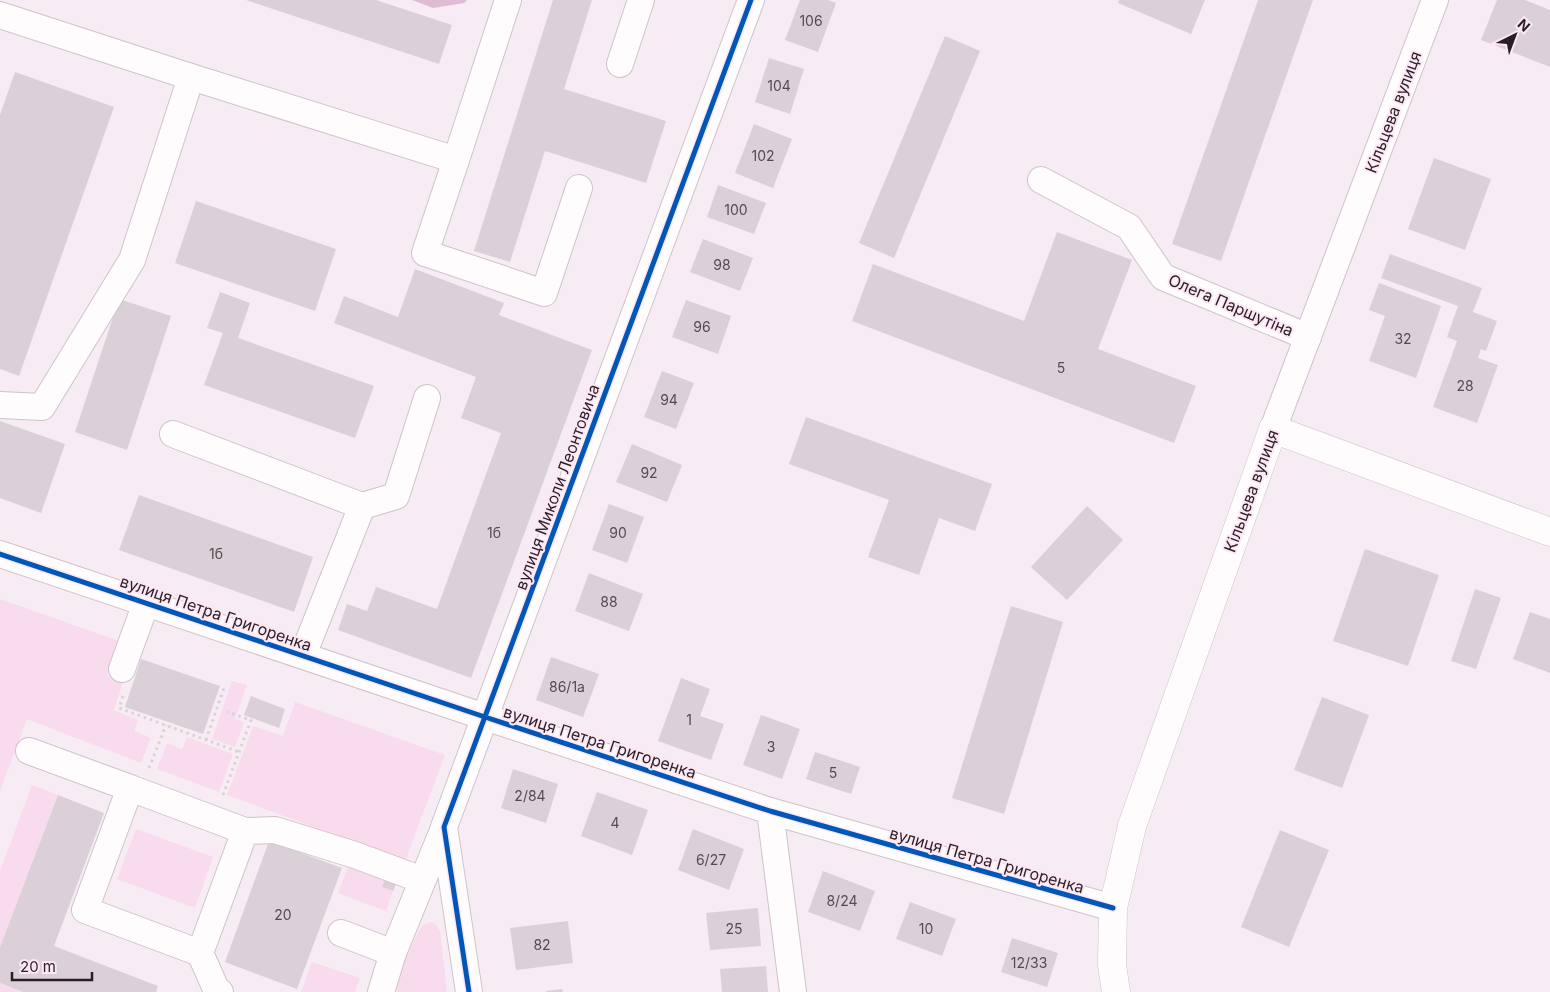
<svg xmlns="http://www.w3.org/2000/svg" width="1550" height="992" viewBox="0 0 1550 992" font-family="Inter,sans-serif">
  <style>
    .green { fill: #f9dbee }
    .forest { fill: #e0bbd3 }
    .building { fill: #dcd0d8 }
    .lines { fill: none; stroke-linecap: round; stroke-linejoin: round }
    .minor-casing { stroke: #cec3ca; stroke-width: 28 }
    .major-casing { stroke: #cec3ca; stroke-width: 29 }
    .path { stroke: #d8d3d6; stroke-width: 3; stroke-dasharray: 2.5 4; stroke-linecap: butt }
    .minor { stroke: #fefcfd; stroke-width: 26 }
    .major { stroke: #fefcfd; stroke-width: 28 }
    .cycleway-casing { stroke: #fce7f4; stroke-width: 8 }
    .cycleway { stroke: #0057b8; stroke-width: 5 }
    .labels { text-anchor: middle; stroke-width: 4; stroke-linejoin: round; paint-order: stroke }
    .number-label { font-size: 14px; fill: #564a52 }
    .street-label { font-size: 16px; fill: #2a1e26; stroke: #fce7f4 }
  </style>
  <rect width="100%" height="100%" fill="#f7ecf3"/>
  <g class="green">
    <polygon points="0,599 119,641 107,676 123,682 114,710 138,720 134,731 151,738 141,763 27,719 0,791"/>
    <polygon points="232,681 247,685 235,719 244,722 235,747 212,739"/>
    <polygon points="295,702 445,755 405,861 227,795 253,726 283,736"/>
    <polygon points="187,737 233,754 219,792 157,769 167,743 182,749"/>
    <polygon points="32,785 58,795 0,947 0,871"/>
    <polygon points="136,829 213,857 195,908 117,879"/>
    <polygon points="350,862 386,876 382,887 393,891 386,911 338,893"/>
    <polygon points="430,922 436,924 440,931 447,992 397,992 396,981 397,974 422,925"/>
    <polygon points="312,962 360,978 355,992 301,992"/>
    <polygon points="0,983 23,992 0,992"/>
  </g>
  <polygon class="forest" points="412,0 467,0 464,3 433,8"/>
  <g class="building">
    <polygon points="246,0 376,0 452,25 439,64"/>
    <polygon points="553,0 592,0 564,89 666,121 646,183 545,151 510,262 474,251"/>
    <polygon points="800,0 828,0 836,3 818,52 785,40"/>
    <polygon points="1119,0 1205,0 1191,34 1118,3"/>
    <polygon points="1258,0 1313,0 1221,261 1172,244"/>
    <polygon points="1497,0 1525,0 1550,10 1550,67 1481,40"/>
    <polygon points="945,36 980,51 894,258 859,243"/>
    <polygon points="769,58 804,69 790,114 755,102"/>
    <polygon points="15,72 114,107 19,376 0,369 0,115"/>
    <polygon points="754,124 792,139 773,188 735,173"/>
    <polygon points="1434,158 1491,179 1465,250 1408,229"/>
    <polygon points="718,185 766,203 754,234 707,217"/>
    <polygon points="196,201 336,249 315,311 175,263"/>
    <polygon points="1057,232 1132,260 1098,349 1196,386 1174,443 852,321 873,264 1024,321"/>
    <polygon points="703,239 753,258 740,291 690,272"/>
    <polygon points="1390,254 1482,288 1473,312 1497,321 1486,351 1481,349 1478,358 1498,365 1477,423 1433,407 1457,341 1447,337 1458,306 1381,278"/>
    <polygon points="415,269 504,303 499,315 592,350 471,678 338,630 347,604 367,611 376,587 437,609 501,433 461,418 476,377 334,323 344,296 398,317"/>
    <polygon points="1379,283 1441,306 1416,378 1369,361 1385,316 1369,310"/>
    <polygon points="220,292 250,303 238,338 374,386 355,438 204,385 223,333 207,328"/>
    <polygon points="119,299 171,316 127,450 75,432"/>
    <polygon points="686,300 731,316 718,354 672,337"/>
    <polygon points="662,371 694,383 676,429 644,417"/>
    <polygon points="806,417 992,484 975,531 939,518 919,575 868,557 889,500 789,464"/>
    <polygon points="0,421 65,444 41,513 0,498"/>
    <polygon points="632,444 682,465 667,502 616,482"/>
    <polygon points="139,495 313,557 294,612 119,550"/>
    <polygon points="609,504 644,517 627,563 592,550"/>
    <polygon points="1087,506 1123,540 1067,600 1031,567"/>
    <polygon points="1365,549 1439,575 1408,666 1333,641"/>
    <polygon points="589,573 643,594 629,631 575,611"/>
    <polygon points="1475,589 1501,598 1476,669 1451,661"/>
    <polygon points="1011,606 1063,622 1004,814 952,798"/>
    <polygon points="1530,612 1550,619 1550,673 1513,659"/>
    <polygon points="551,657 599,674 583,717 536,700"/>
    <polygon points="141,659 220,686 203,734 125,707"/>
    <polygon points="681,678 710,689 700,716 724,724 711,760 658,741"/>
    <polygon points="251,696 285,709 279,728 244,715"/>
    <polygon points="1322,697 1369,715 1342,788 1294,770"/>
    <polygon points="761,715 800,729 782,779 743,765"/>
    <polygon points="815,752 860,767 851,794 806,779"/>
    <polygon points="513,769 558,784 546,823 501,808"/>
    <polygon points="597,792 648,810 632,855 581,836"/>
    <polygon points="58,795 104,813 54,946 158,986 156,992 23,992 0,983 0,947"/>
    <polygon points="693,829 744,849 729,890 678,870"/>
    <polygon points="1280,830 1329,850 1289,947 1241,927"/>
    <polygon points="269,841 342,868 297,989 225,962"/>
    <polygon points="823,871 875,891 860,931 808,912"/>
    <polygon points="386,876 398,880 393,891 382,887"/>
    <polygon points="910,902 956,919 942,956 896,939"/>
    <polygon points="758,908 761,946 710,950 706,913"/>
    <polygon points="568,921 573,963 516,970 510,928"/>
    <polygon points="1012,938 1058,953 1047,987 1001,972"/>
    <polygon points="766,966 768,992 722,992 720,969"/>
    <polygon points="562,989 563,992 547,992 546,991"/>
  </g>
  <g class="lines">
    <defs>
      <g id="minor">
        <polyline points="0,15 191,77 456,160 508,0"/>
        <polyline points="620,64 641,0"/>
        <polyline points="456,160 425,253 544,293 579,188"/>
        <polyline points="1041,180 1129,227 1163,277 1308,337"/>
        <polyline points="0,405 42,407 132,260 191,77"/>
        <polyline points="1273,429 1435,0"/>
        <polyline points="173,434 362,506 303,655"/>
        <polyline points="362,506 396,496 427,398"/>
        <polyline points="0,554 485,717 770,811 1113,908"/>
        <polyline points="122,669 146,603"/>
        <polyline points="29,751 130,788"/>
        <polyline points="770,811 793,992"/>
        <polyline points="245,831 200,953 85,910 130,788 245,831 275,830 355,855 422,880"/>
        <polyline points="341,933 393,953"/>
        <polyline points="200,953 217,991 220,992"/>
        <polyline points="381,992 393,953 444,828"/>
        <polyline points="469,992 444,827 751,0"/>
      </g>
      <polyline id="major" points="1116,992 1112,965 1113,908 1132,826 1273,429 1550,532"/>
    </defs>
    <use href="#minor" class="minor-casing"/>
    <use href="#major" class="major-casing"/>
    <g class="path">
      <polyline points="123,696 119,708 239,752"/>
      <polyline points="206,740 225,685"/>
      <polyline points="149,768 166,725"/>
      <polyline points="223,795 251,720 227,712"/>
    </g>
    <use href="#minor" class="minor"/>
    <use href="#major" class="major"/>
    <defs>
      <g id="cycleway">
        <polyline points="0,554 485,717 770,811 1113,908"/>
        <polyline points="469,992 444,827 751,0"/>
      </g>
    </defs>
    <use href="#cycleway" class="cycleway-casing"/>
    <use href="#cycleway" class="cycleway"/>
  </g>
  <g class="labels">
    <g class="number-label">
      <text x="811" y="26">106</text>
      <text x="779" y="91">104</text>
      <text x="763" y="161">102</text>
      <text x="736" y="215">100</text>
      <text x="722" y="270">98</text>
      <text x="702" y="332">96</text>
      <text x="1403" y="344">32</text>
      <text x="1061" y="373">5</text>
      <text x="1465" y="391">28</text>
      <text x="669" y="405">94</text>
      <text x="649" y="478">92</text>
      <text x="494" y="538">1б</text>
      <text x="618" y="538">90</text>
      <text x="216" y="559">1б</text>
      <text x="609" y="607">88</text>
      <text x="567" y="692">86/1а</text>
      <text x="689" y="725">1</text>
      <text x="771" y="752">3</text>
      <text x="833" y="778">5</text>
      <text x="530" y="801">2/84</text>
      <text x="615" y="828">4</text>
      <text x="711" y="865">6/27</text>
      <text x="842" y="906">8/24</text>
      <text x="283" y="920">20</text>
      <text x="734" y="934">25</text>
      <text x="926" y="934">10</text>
      <text x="542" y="950">82</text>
      <text x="1029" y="968">12/33</text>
    </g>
    <g class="street-label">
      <text transform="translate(1393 112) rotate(-69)" y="6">Кільцева вулиця</text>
      <text transform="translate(1231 305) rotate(23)" y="6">Олега Паршутіна</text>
      <text transform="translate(557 487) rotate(-70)" y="6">вулиця Миколи Леонтовича</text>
      <text transform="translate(1251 491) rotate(-70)" y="6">Кільцева вулиця</text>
      <text transform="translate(216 613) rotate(19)" y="6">вулиця Петра Григоренка</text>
      <text transform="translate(600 742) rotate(18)" y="6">вулиця Петра Григоренка</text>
      <text transform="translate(987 860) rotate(16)" y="6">вулиця Петра Григоренка</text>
    </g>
  </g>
  <g transform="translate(1515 35) rotate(42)" stroke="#fce7f4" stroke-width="4" paint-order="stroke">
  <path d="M0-4L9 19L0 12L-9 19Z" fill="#2a1e26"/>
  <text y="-8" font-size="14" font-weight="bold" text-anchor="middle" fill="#2a1e26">N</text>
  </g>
  <path d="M12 972v8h80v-8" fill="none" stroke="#2a1e26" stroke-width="2.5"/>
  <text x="20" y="972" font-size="15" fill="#2a1e26" stroke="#fce7f4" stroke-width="4" paint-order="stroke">20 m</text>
</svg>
